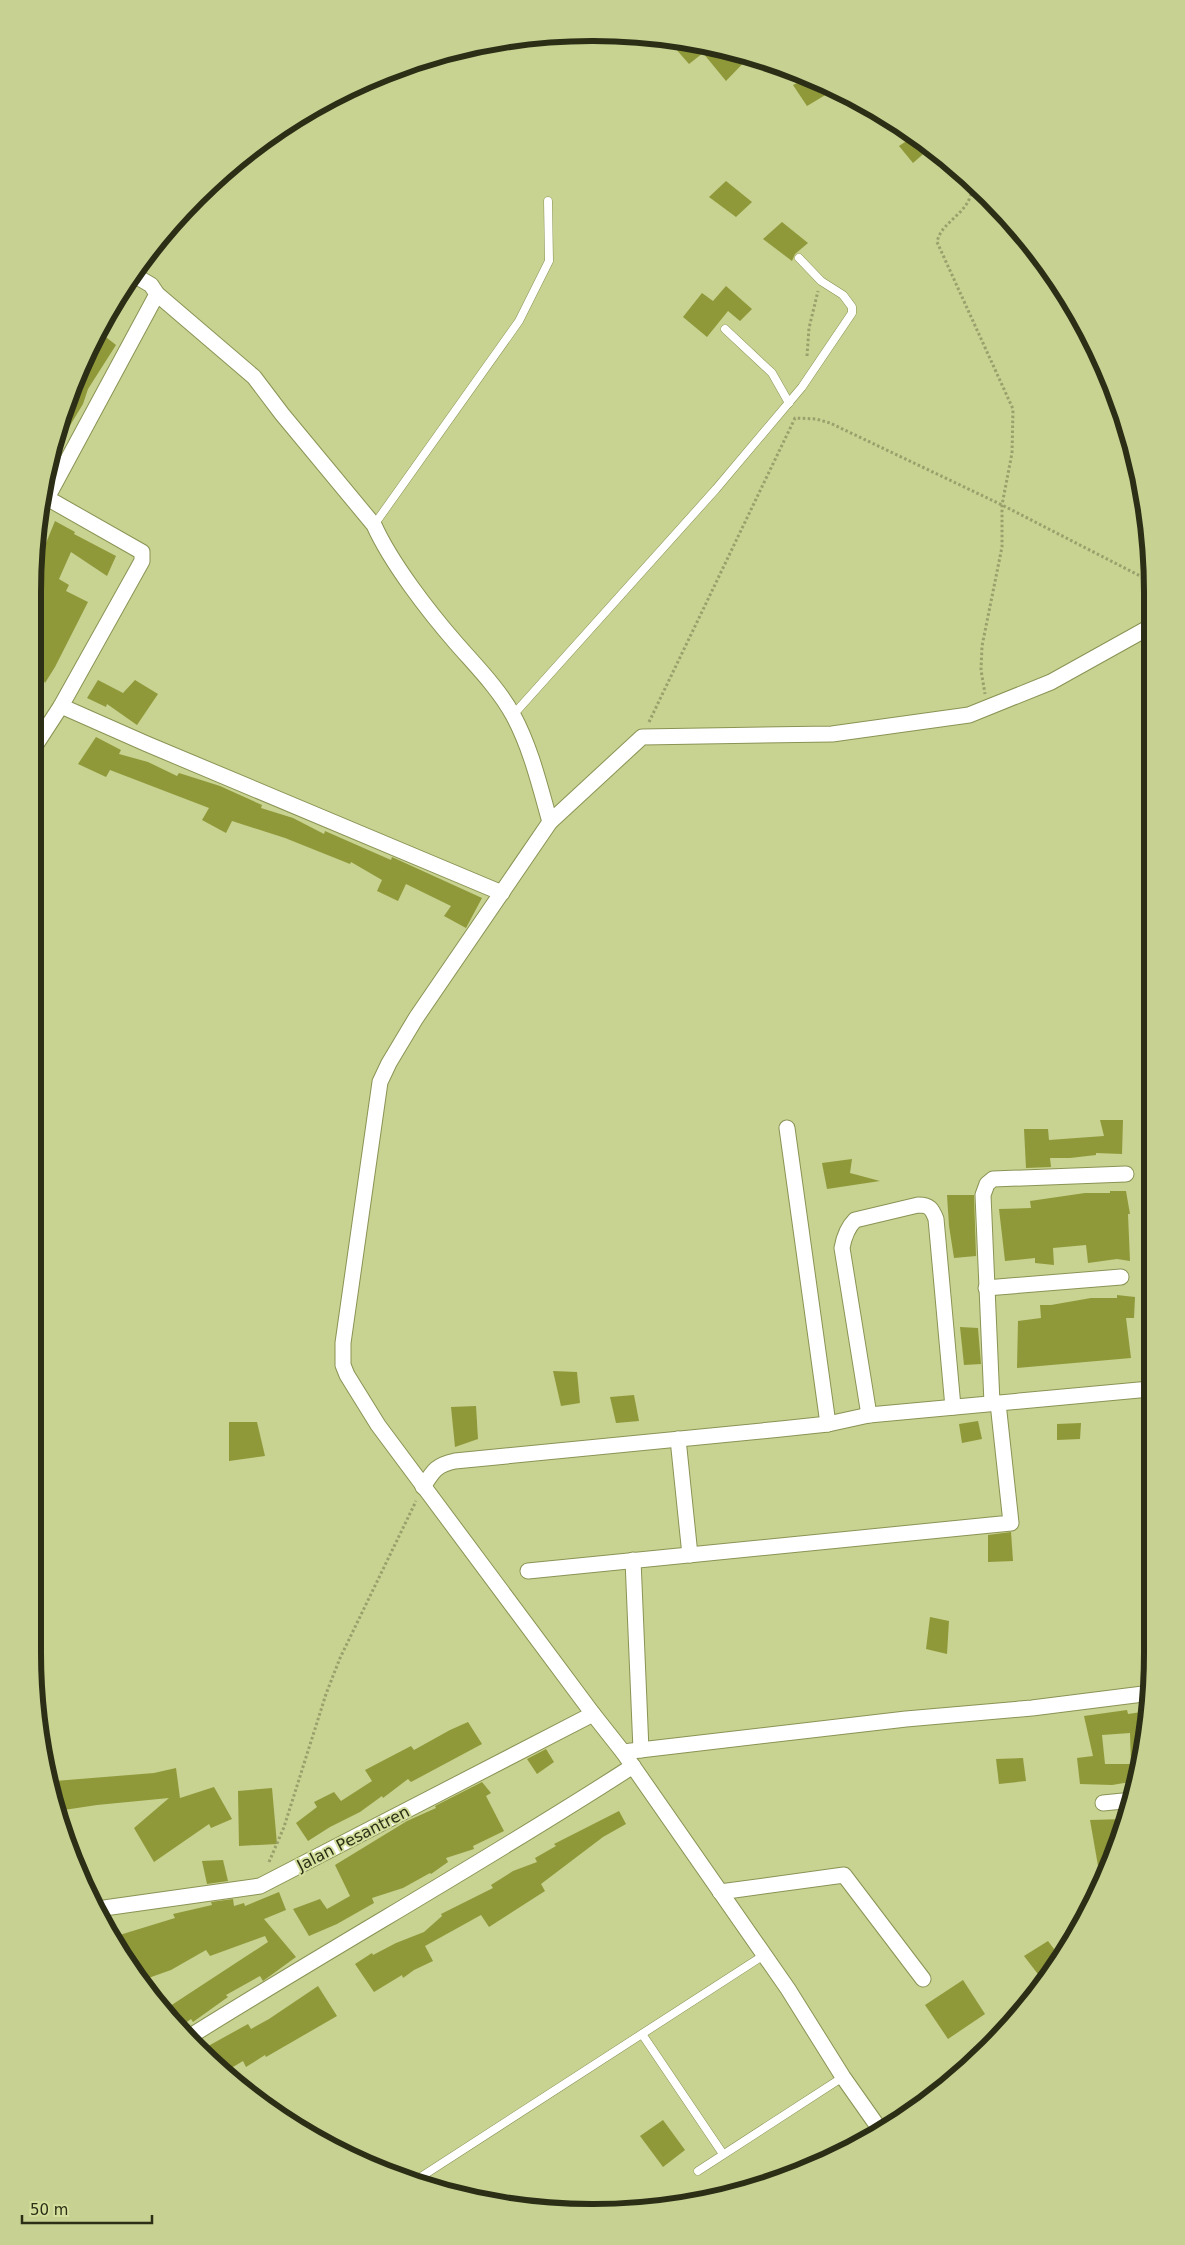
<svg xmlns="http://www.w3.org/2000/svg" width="1185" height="2245" viewBox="0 0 1185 2245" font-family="'DejaVu Sans',sans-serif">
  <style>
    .building { fill: #8f9939; fill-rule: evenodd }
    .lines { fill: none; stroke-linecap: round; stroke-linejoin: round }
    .lane-casing { stroke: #8b9354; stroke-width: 9 }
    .street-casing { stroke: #8b9354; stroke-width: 17 }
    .path { stroke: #99a06b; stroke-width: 3; stroke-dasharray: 2.5 2.5; stroke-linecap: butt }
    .lane { stroke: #fff; stroke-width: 8 }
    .street { stroke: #fff; stroke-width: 15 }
    .labels { text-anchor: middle; stroke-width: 4; stroke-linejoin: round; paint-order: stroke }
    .street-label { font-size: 16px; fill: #2c2f15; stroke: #d5df9d }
    .rim { fill: none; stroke: #2c2f15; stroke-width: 6 }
  </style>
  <rect width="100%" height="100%" fill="#c8d291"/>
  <g class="building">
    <polygon points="668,40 738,52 750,56 726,81 703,53 689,64"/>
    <polygon points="807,78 818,82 827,94 807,106 793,85"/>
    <polygon points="911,138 929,149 913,163 899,146"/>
    <polygon points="726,181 752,202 736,217 709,197"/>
    <polygon points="782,222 808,243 795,254 792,261 763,239"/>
    <polygon points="726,286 752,309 740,321 728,311 707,337 683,317 702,293 713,301"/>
    <polygon points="102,334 116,345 88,389 83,404 63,437 57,434 89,349"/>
    <polygon points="55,521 75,532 74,534 116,556 107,576 71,552 59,579 69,585 66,591 88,602 55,667 45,683 44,681 34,701 34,560 42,541 46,543"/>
    <polygon points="98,680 123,693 135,680 158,694 137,725 107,704 106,707 87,698"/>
    <polygon points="96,737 121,750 119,754 148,762 177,776 179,773 220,786 262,805 261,808 293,818 324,834 325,831 391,860 392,857 482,898 466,928 444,916 451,906 406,884 398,901 377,891 382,880 351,862 350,864 285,838 232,821 226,833 202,820 209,808 110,770 106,777 78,764"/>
    <polygon points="1100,1120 1123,1120 1122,1154 1096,1153 1096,1155 1070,1158 1050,1158 1051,1167 1026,1168 1024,1129 1048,1129 1049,1140 1104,1136"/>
    <polygon points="852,1159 850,1173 880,1181 827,1189 822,1163"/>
    <polygon points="1110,1191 1126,1191 1130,1214 1128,1214 1130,1261 1117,1259 1088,1263 1086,1245 1053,1248 1054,1265 1035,1263 1035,1258 1005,1261 999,1209 1031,1208 1030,1201 1085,1193 1110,1193"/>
    <polygon points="947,1195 974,1195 976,1256 954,1258 949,1226"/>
    <polygon points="1117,1295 1135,1297 1134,1318 1126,1318 1131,1358 1017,1368 1018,1321 1041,1318 1040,1305 1051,1305 1091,1298 1117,1298"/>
    <polygon points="960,1327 978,1328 981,1364 964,1365"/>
    <polygon points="553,1371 577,1372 580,1403 561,1406"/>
    <polygon points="634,1395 639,1421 616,1423 610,1397"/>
    <polygon points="476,1406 478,1439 455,1447 451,1407"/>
    <polygon points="978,1421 982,1439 962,1443 959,1424"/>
    <polygon points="229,1422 257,1422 265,1456 229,1461"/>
    <polygon points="1081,1423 1080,1439 1057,1440 1057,1424"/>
    <polygon points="1011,1532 1013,1561 988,1562 988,1535"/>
    <polygon points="930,1617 949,1621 947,1654 926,1649"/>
    <path d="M1127,1710l1,4 20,-3 -12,70 -24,4 -32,-1 -3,-26 16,-2 -9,-40zM1130,1733l1,31h-26l-3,-29z"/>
    <polygon points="468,1722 482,1744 411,1782 408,1779 383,1798 382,1796 360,1812 330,1827 308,1841 296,1823 317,1807 314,1802 334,1792 341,1801 372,1781 365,1770 411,1746 414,1750 450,1730"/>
    <polygon points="546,1749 554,1762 537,1774 527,1759"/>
    <polygon points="1023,1758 1026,1781 999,1784 996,1759"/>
    <polygon points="176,1768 180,1798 214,1787 232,1819 211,1828 209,1824 154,1862 134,1828 169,1798 97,1805 57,1811 50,1787 56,1787 55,1781 154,1773"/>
    <polygon points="482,1782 491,1793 486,1796 504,1831 473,1846 474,1849 446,1858 448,1862 431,1874 430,1873 403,1888 372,1898 374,1903 337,1924 309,1936 293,1909 320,1899 327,1909 350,1896 335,1865 407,1821 436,1808 435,1806"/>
    <polygon points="272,1788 277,1844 239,1846 238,1791"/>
    <polygon points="619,1811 626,1824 603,1837 541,1884 545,1891 489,1927 481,1915 425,1946 433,1961 414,1970 403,1978 402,1975 374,1992 355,1964 372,1953 373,1955 396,1943 424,1932 442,1916 441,1914 493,1888 491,1885 513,1871 537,1862 535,1858 556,1846 554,1844"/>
    <polygon points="1125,1819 1115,1847 1101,1883 1090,1820"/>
    <polygon points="223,1860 228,1881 207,1884 202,1861"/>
    <polygon points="279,1892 286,1910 264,1919 296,1957 263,1981 260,1976 226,1995 228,1997 193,2022 191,2019 180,2027 164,2010 268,1942 265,1936 210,1956 206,1950 171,1970 140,1981 117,1946 113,1937 175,1918 173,1914 212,1905 211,1902 233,1899 234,1906 244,1903 245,1906"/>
    <polygon points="1048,1941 1060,1957 1044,1982 1024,1956"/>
    <polygon points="963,1980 985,2014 948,2039 925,2005"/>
    <polygon points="318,1986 337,2016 266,2057 265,2055 246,2067 243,2061 223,2073 201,2050 248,2024 251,2029 269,2019"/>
    <polygon points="663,2120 685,2150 663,2167 640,2136"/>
  </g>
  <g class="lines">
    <defs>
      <g id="lane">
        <polyline points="725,329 772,373 789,403"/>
        <polyline points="374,525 519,321 549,261 548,201"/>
        <polyline points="513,715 716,489 802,387 852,313 852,307 843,295 821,281 799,258"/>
        <polyline points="642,2034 723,2154"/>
        <polyline points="698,2171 843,2077"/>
        <polyline points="413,2182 764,1955"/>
      </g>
      <g id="street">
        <path d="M134,275l17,10 6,9 97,83 28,37 92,111c17,38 55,87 82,118 20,23 43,46 57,72 18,33 27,72 37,107l-134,196 -27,45 -9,19 -37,261v22l4,10 31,50 215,289 30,38 165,237 55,88 38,54"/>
        <polyline points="157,294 47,498 142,552 142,561 61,706 147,744 502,893"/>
        <polyline points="33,749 61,706"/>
        <polyline points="550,822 642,737 832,734 969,715 1051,682 1148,628"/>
        <polyline points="787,1128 828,1424"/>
        <polyline points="986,1288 1121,1277"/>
        <polyline points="992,1403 983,1195 987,1184 993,1179 1126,1174"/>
        <path d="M869,1415l-27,-167c2,-11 5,-20 13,-28l63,-15c12,0 14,4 18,14l17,188"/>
        <polyline points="678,1439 690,1555"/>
        <path d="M423,1487c10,-16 13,-22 32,-26l326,-32 47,-5 41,-9 281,-26"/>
        <polyline points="633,1560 641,1750"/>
        <polyline points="528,1571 1011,1523 998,1403"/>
        <polyline points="623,1752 906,1719 1032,1708 1151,1693"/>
        <polyline points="1103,1803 1133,1800"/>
        <polyline points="720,1892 844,1875 923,1979"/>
        <polyline points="97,1909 260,1886 593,1714"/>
        <path d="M189,2037c147,-92 299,-177 444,-271"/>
      </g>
    </defs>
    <use href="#lane" class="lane-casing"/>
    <use href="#street" class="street-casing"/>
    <g class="path">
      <path d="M973,184c-2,31 -31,35 -36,58l76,167 -1,44 -10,52v42l-20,99 -1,24 4,24"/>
      <polyline points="807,356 809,328 818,291"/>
      <polyline points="649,722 795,418 816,419 830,423 1002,505 1148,580"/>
      <polyline points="269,1862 284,1827 326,1694 340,1658 416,1501"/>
    </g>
    <use href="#lane" class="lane"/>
    <use href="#street" class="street"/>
  </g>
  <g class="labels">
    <g class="street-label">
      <text transform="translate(353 1838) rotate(-27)" y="6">Jalan Pesantren</text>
    </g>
  </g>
  <path d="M0 0H1185V2245H0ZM592 41H593A551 551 0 0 1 1144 592V1653A551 551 0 0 1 593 2204H592A551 551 0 0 1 41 1653V592A551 551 0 0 1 592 41Z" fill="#c7d192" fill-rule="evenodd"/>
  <path class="rim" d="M592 41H593A551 551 0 0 1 1144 592V1653A551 551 0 0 1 593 2204H592A551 551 0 0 1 41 1653V592A551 551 0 0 1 592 41Z"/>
  <path d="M22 2215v8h130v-8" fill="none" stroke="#2c2f15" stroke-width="2.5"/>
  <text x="30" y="2215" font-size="15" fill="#2c2f15" stroke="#d5df9d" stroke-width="4" paint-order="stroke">50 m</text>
</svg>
